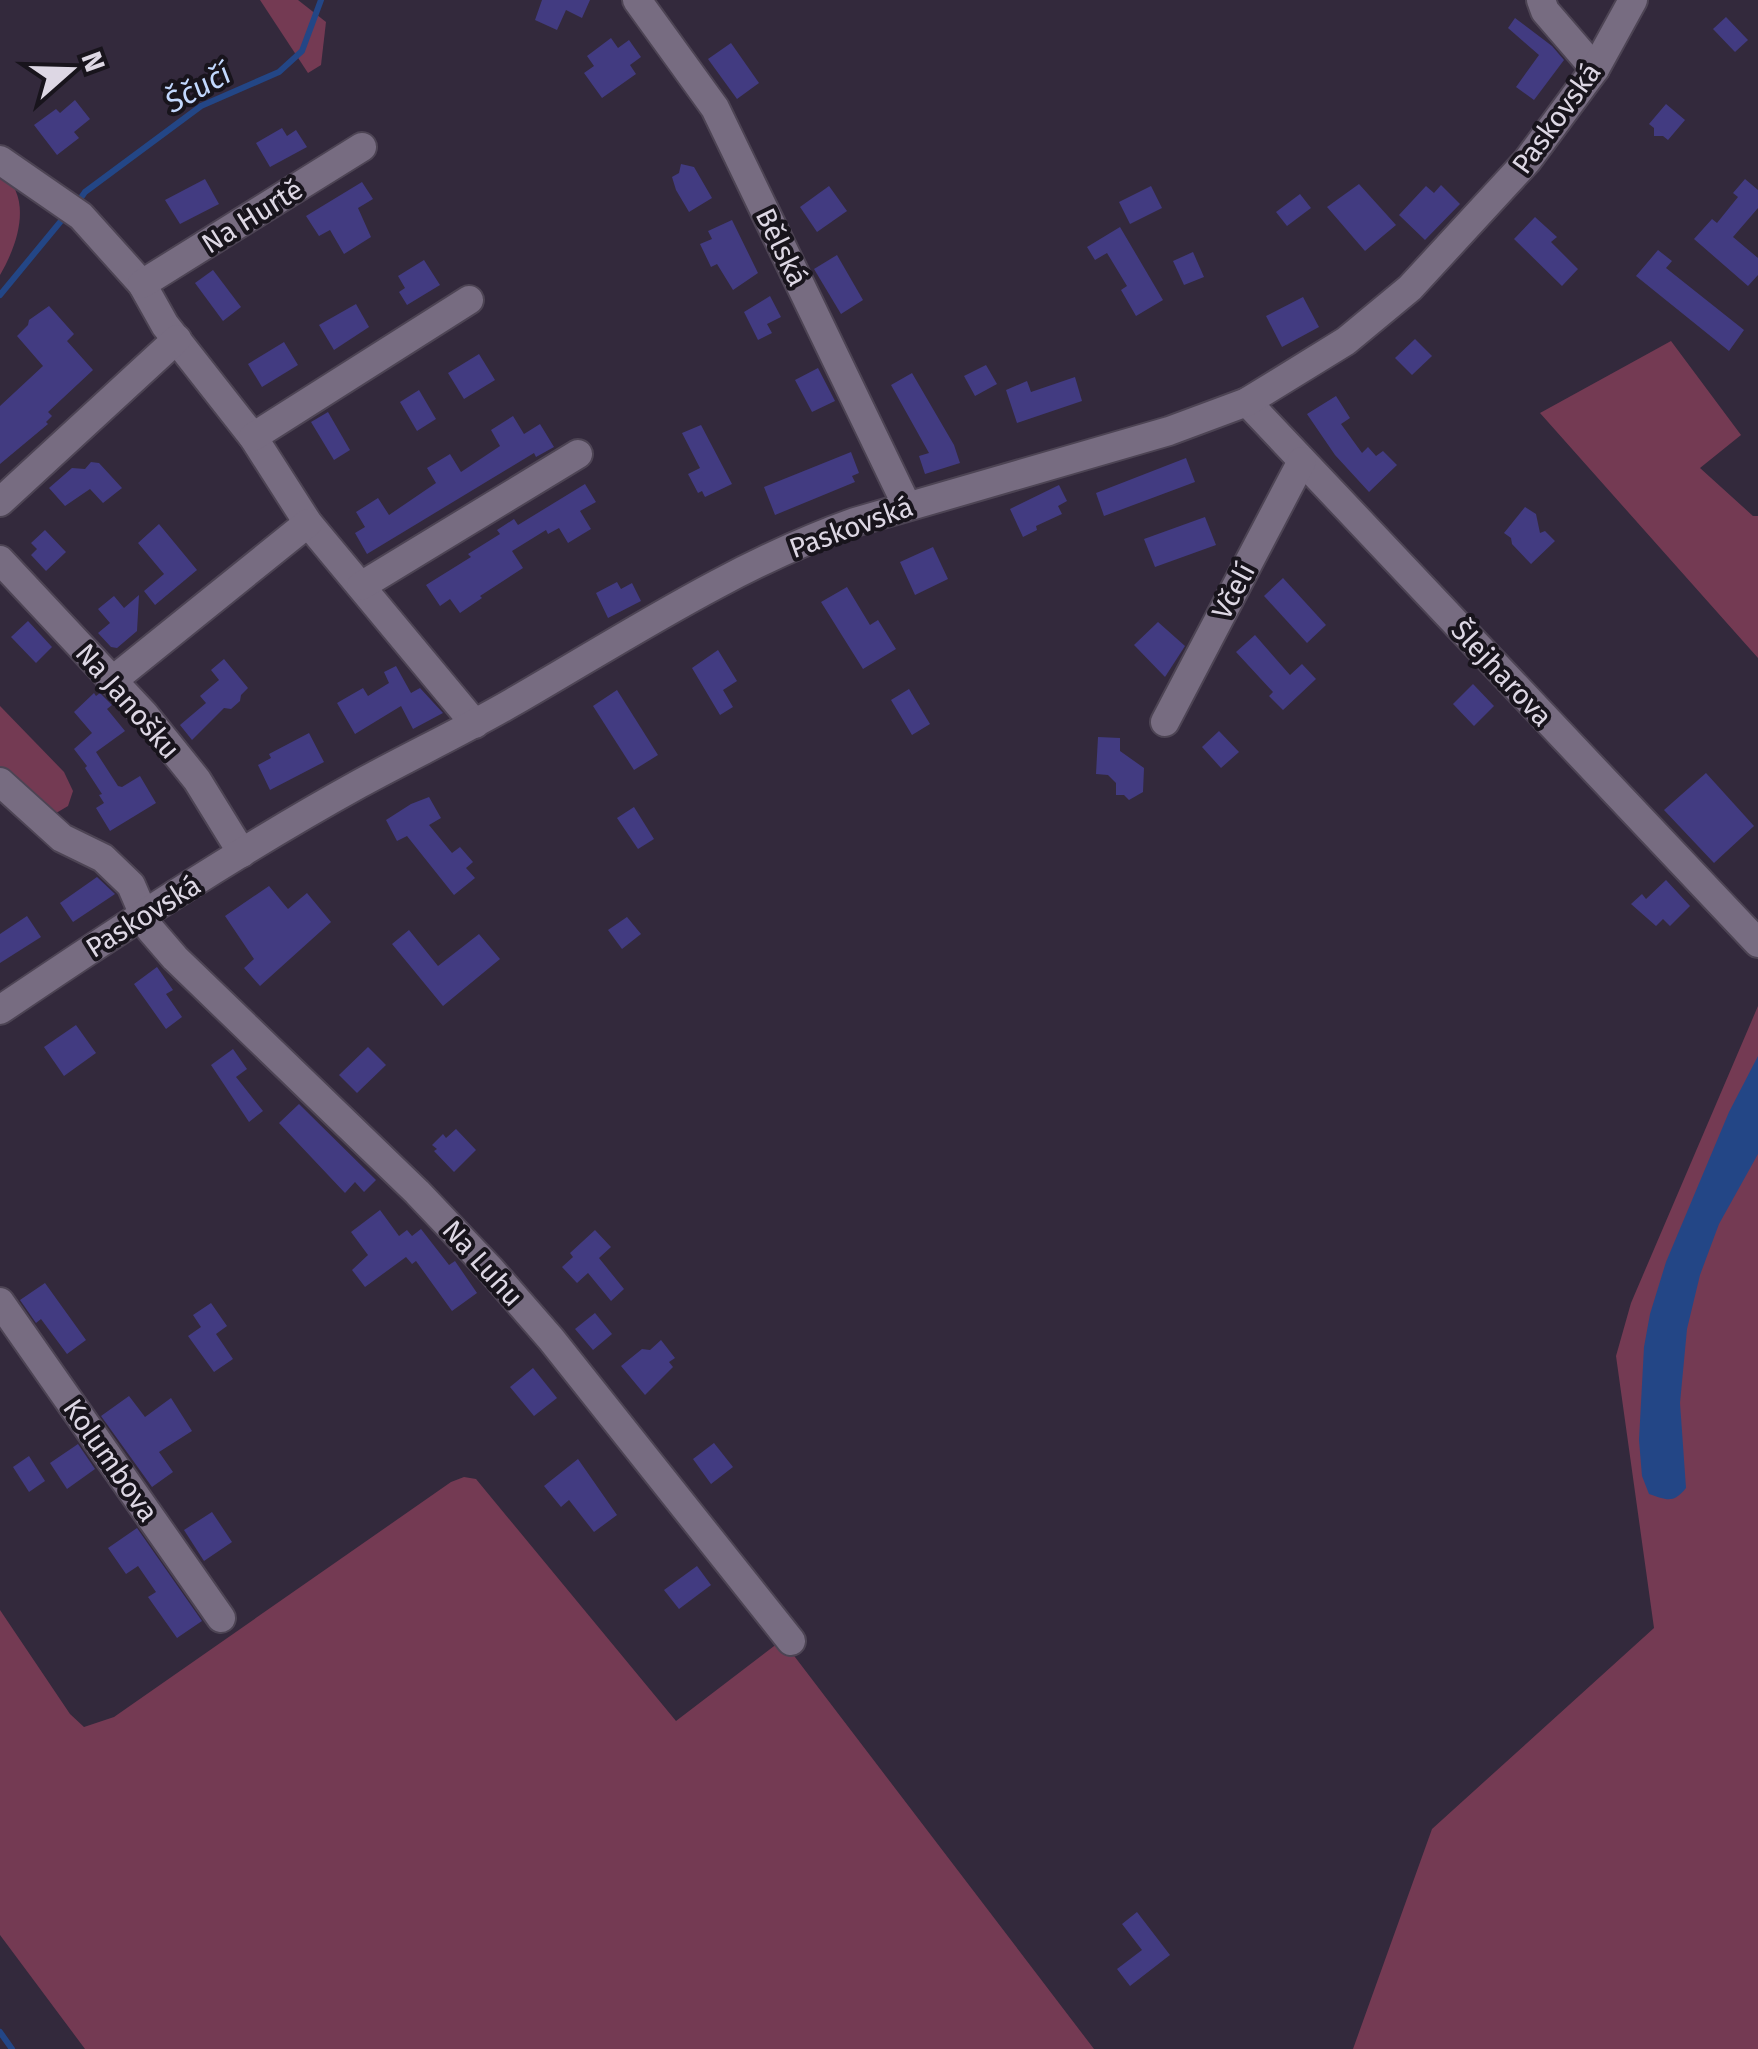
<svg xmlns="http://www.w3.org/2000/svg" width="1758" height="2049" viewBox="0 0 1758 2049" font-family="'Fira Sans',sans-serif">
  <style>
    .green { fill: #743a53 }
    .water { fill: #234686 }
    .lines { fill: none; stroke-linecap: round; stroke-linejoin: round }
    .stream { stroke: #234686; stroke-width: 6 }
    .building { fill: #423b81 }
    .minor-casing { stroke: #4d4454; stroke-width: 32 }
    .minor { stroke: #776c81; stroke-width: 28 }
    .labels { text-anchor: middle; stroke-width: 8; stroke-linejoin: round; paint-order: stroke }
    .street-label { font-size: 28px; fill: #ddd7e4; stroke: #18141c }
    .water-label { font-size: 30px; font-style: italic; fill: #c2d8fe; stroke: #18141c }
  </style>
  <rect width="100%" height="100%" fill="#33293c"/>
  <g class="green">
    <polygon points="260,0 298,0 326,22 321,65 308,73"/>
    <path d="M0,171c34,26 18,73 0,104z"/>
    <polygon points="1671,341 1741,435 1700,468 1753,516 1758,516 1758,658 1540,413"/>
    <polygon points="0,706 64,772 73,791 68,806 46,819 0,775"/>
    <polygon points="1758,1006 1758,2049 1353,2049 1432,1829 1654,1628 1616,1356 1631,1303"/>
    <polygon points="464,1477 476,1479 676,1721 782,1640 1094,2049 85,2049 0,1935 0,1610 70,1714 84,1727 114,1717 451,1482"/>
  </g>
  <path class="water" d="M1758,1056v98l-39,70 -19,51 -13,54 -7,74 6,85c-13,16 -19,12 -37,6l-7,-18 -3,-36 5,-93 6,-33 16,-52 63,-150z"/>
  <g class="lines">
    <g class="stream">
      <polyline points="78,202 85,192 201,106 279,72 302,51 321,0"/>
      <polyline points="0,295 66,215"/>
      <polyline points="0,2032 12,2049"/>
    </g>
  </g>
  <g class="building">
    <polygon points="542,0 590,0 582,18 566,10 557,30 535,20"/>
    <polygon points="1726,17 1748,40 1735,52 1713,29"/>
    <polygon points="1515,18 1552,46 1564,60 1534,100 1516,87 1539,55 1508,28"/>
    <polygon points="611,38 618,48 629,40 641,57 630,65 636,74 602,98 584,73 594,66 587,56"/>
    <polygon points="731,43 759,83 737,99 708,59"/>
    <polygon points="75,100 90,119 74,132 79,138 57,155 34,125 56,109 60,113"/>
    <polygon points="1666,104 1685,120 1668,140 1663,136 1654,136 1654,128 1649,124"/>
    <polygon points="282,128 287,136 296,130 307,147 270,167 256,143"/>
    <polygon points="681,164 694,167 712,198 689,212 676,190 672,177 679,173"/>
    <polygon points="205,179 219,204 180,224 165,200"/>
    <polygon points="1745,179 1758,190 1758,208 1733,237 1758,258 1758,275 1748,286 1694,239 1712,219 1717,223 1738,197 1733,193"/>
    <polygon points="362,182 373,199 358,208 371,237 344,254 330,230 319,236 306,216"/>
    <polygon points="1359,184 1396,225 1365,251 1327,207"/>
    <polygon points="1441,185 1460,204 1425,240 1399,215 1426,186 1434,193"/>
    <polygon points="829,186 847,211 817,232 800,207"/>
    <polygon points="1151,186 1162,208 1130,224 1119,202"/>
    <polygon points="1300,194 1311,208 1287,226 1276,212"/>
    <polygon points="1535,217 1557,237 1551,242 1578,269 1562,286 1514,239"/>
    <polygon points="732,220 758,273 733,290 717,264 711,267 700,244 712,239 708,231"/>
    <polygon points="1120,227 1163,300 1136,316 1121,290 1127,286 1107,253 1095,260 1087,247"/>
    <polygon points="1658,250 1672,261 1666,268 1744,330 1729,351 1636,276"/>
    <polygon points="1193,252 1204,277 1184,285 1173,261"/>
    <polygon points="837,255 863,300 841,314 814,269"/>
    <polygon points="424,260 440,285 407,305 399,292 405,288 398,276"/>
    <polygon points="213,270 241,307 223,321 195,283"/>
    <polygon points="770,296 781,317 767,324 772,333 758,340 744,312"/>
    <polygon points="1303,297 1319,327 1282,347 1266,316"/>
    <polygon points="356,304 369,327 334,350 319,325"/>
    <polygon points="49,306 74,334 67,341 93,370 48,412 52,416 46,422 48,424 0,464 0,406 43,366 17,336 28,325 29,320"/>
    <polygon points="1415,339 1432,356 1412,375 1395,358"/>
    <polygon points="284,342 298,365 262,387 248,364"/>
    <polygon points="479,354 495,380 464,399 448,373"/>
    <polygon points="986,365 997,384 975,396 964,376"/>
    <polygon points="818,368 835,401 812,412 795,380"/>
    <polygon points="912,373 954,445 960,463 925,474 919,456 929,453 891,385"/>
    <polygon points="1075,377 1082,401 1017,423 1006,390 1027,381 1031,392"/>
    <polygon points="419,390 436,419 417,431 400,402"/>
    <polygon points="1336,396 1350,418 1341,424 1362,453 1368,447 1376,456 1383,451 1397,465 1369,492 1335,455 1307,414"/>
    <polygon points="328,412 350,450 334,460 311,422"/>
    <polygon points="513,416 524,434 540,424 554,447 536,457 534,453 367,554 355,533 365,527 356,512 378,498 389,515 436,483 427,468 450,454 461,472 500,446 491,430"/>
    <polygon points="701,425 732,484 705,497 702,491 698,493 688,474 700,468 682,433"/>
    <polygon points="851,452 859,473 852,476 855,482 775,515 764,487"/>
    <polygon points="1186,458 1195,482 1104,516 1096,493"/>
    <polygon points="91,462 99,463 122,488 103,503 90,489 65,506 49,488 72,468 85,469"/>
    <polygon points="585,484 596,502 580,511 591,529 568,543 559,528 548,534 546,530 512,551 523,568 480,596 482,598 460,613 450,599 440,606 426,585 471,557 468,554 500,534 497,530 514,519 518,525"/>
    <polygon points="1059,485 1067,501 1058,506 1062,514 1036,526 1037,530 1023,537 1010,509"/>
    <polygon points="1525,507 1536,514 1540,533 1545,531 1555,541 1531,564 1512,544 1511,538 1504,533"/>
    <polygon points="1205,517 1216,545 1155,567 1144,539"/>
    <polygon points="159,524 197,570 155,605 144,591 164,574 138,543"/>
    <polygon points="45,530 66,552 46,571 31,555 37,549 31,543"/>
    <polygon points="933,547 948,579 915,595 900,562"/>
    <polygon points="1283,578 1326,625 1307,643 1264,596"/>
    <polygon points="617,582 621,589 632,583 641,601 608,618 596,593"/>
    <polygon points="847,587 870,625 878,620 896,649 863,669 821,602"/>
    <polygon points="139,595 137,631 117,648 111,647 98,633 110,623 98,609 114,596 124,608"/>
    <polygon points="28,621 52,647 36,663 11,637"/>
    <polygon points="1158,622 1185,646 1165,677 1134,645"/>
    <polygon points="1255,635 1290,675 1302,664 1316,679 1283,710 1269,696 1273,692 1236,652"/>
    <polygon points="718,650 737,681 723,690 733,707 720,715 692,668"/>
    <polygon points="224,659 248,688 241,695 240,701 231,709 224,708 192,740 180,725 206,703 200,696 219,680 211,670"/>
    <polygon points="396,666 411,693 420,688 443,713 413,729 401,706 355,734 337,703 363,688 368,696 389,683 384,672"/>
    <polygon points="1473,684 1494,706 1474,726 1453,704"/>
    <polygon points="909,689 930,724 912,735 891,700"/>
    <polygon points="617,690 658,755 634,770 593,706"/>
    <polygon points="94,693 96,696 100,693 112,705 107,709 125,731 96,752 118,786 122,787 140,776 156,803 110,831 96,808 104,803 99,795 102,794 85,768 87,766 74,749 92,733 74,712"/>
    <polygon points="1219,731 1239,752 1221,768 1202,747"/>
    <polygon points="309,733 324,762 270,790 258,765 271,758 269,754"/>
    <polygon points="1098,737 1120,738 1120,751 1144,768 1143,792 1129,800 1124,795 1116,795 1116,783 1108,775 1096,774"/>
    <polygon points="1706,773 1754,826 1714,863 1664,810"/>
    <polygon points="429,797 441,818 429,825 452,853 460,847 473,862 466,868 475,878 454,895 407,836 397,841 386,820 411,804"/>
    <polygon points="634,807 654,839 638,849 617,818"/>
    <polygon points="97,877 115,894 73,922 60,903"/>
    <polygon points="1666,880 1690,906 1670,926 1663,919 1656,926 1631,904 1642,894 1646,899"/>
    <polygon points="269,886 288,909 307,893 331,922 260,986 244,968 254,959 225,916"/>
    <polygon points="27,916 41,937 0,963 0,934"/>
    <polygon points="627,917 641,934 622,949 608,930"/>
    <polygon points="409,930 438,966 479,934 500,959 443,1006 392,944"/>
    <polygon points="157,967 173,990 166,994 182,1017 166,1029 134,984"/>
    <polygon points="76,1025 96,1053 64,1076 44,1047"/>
    <polygon points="368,1047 386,1065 357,1093 339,1075"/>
    <polygon points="233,1049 247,1069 236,1077 263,1111 249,1122 211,1065"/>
    <polygon points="299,1104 376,1180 364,1192 355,1182 345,1193 279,1123"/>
    <polygon points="456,1129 476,1150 454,1172 434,1151 437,1149 432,1145 443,1134 446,1138"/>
    <polygon points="380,1210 399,1236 407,1230 412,1236 421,1229 449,1265 455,1261 477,1293 452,1311 416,1261 412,1264 406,1257 365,1287 352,1270 368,1255 351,1232"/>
    <polygon points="595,1230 611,1247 599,1258 624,1289 611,1301 588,1273 577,1283 562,1267 573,1257 570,1253"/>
    <polygon points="45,1283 86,1340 67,1354 41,1319 36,1323 20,1300"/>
    <polygon points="211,1303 227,1326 216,1334 233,1359 214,1372 188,1336 201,1327 193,1315"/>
    <polygon points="595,1313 612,1334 593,1350 575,1329"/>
    <polygon points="661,1340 675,1358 669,1362 673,1367 645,1395 621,1366 642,1349 650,1350"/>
    <polygon points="533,1368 557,1398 534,1416 510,1387"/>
    <polygon points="129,1396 145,1417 171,1398 192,1431 159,1452 173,1472 152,1487 101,1416"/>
    <polygon points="714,1443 733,1467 711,1484 693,1459"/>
    <polygon points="78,1444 95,1469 67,1489 50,1463"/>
    <polygon points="29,1456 45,1481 29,1492 13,1467"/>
    <polygon points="578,1459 617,1515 594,1532 569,1500 561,1507 544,1486"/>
    <polygon points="212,1512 232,1542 204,1561 184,1530"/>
    <polygon points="137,1528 202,1621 177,1638 148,1597 156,1592 138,1566 126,1574 108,1548"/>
    <polygon points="697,1566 711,1585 679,1609 664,1590"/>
    <polygon points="1137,1912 1170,1955 1130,1986 1117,1969 1142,1950 1122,1924"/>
  </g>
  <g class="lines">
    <defs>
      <g id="minor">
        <polyline points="637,0 715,108 907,506"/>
        <polyline points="1541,0 1545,11 1595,69"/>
        <polyline points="0,160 81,216 142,284 165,325 253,437 308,523 475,724"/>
        <polyline points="142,284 362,147"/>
        <polyline points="1247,402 1758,943"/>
        <polyline points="253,437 469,300"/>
        <polyline points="0,502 177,339"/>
        <polyline points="0,560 144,714 197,780 242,853"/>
        <polyline points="361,586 578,454"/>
        <polyline points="112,681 308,523"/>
        <polyline points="1165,722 1302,461"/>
        <polyline points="0,782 62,838 103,858 131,885 150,929 175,958 417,1192 491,1270 551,1339 791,1641"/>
        <path d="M0,1010c117,-79 236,-158 359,-226 51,-28 104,-53 154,-82 111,-64 221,-137 342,-180l314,-91 78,-29 99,-61 64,-53 117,-127 68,-92 38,-69"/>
        <polyline points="0,1302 221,1618"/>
      </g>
    </defs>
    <use href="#minor" class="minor-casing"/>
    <use href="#minor" class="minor"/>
  </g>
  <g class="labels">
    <g class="street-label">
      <text transform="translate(1556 118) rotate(-54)" y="10">Paskovská</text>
      <text transform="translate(252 216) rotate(-32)" y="10">Na Hurtě</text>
      <text transform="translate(782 247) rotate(64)" y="10">Bělská</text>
      <text transform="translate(851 527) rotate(-20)" y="10">Paskovská</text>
      <text transform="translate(1233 591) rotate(-62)" y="10">Včelí</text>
      <text transform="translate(1502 673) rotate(47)" y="10">Šlejharova</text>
      <text transform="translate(128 701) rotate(49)" y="10">Na Janošku</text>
      <text transform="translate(143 916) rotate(-32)" y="10">Paskovská</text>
      <text transform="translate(483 1263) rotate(48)" y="10">Na Luhu</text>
      <text transform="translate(111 1460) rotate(55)" y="10">Kolumbova</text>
    </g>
    <g class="water-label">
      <text transform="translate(198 88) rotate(-29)" y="10">Ščučí</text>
    </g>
  </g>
  <g transform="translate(70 70) rotate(70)" stroke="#18141c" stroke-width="8" paint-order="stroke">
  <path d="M0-8L18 38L0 25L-18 38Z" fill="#ddd7e4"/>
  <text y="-15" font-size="28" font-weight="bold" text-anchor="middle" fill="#ddd7e4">N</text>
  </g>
</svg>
